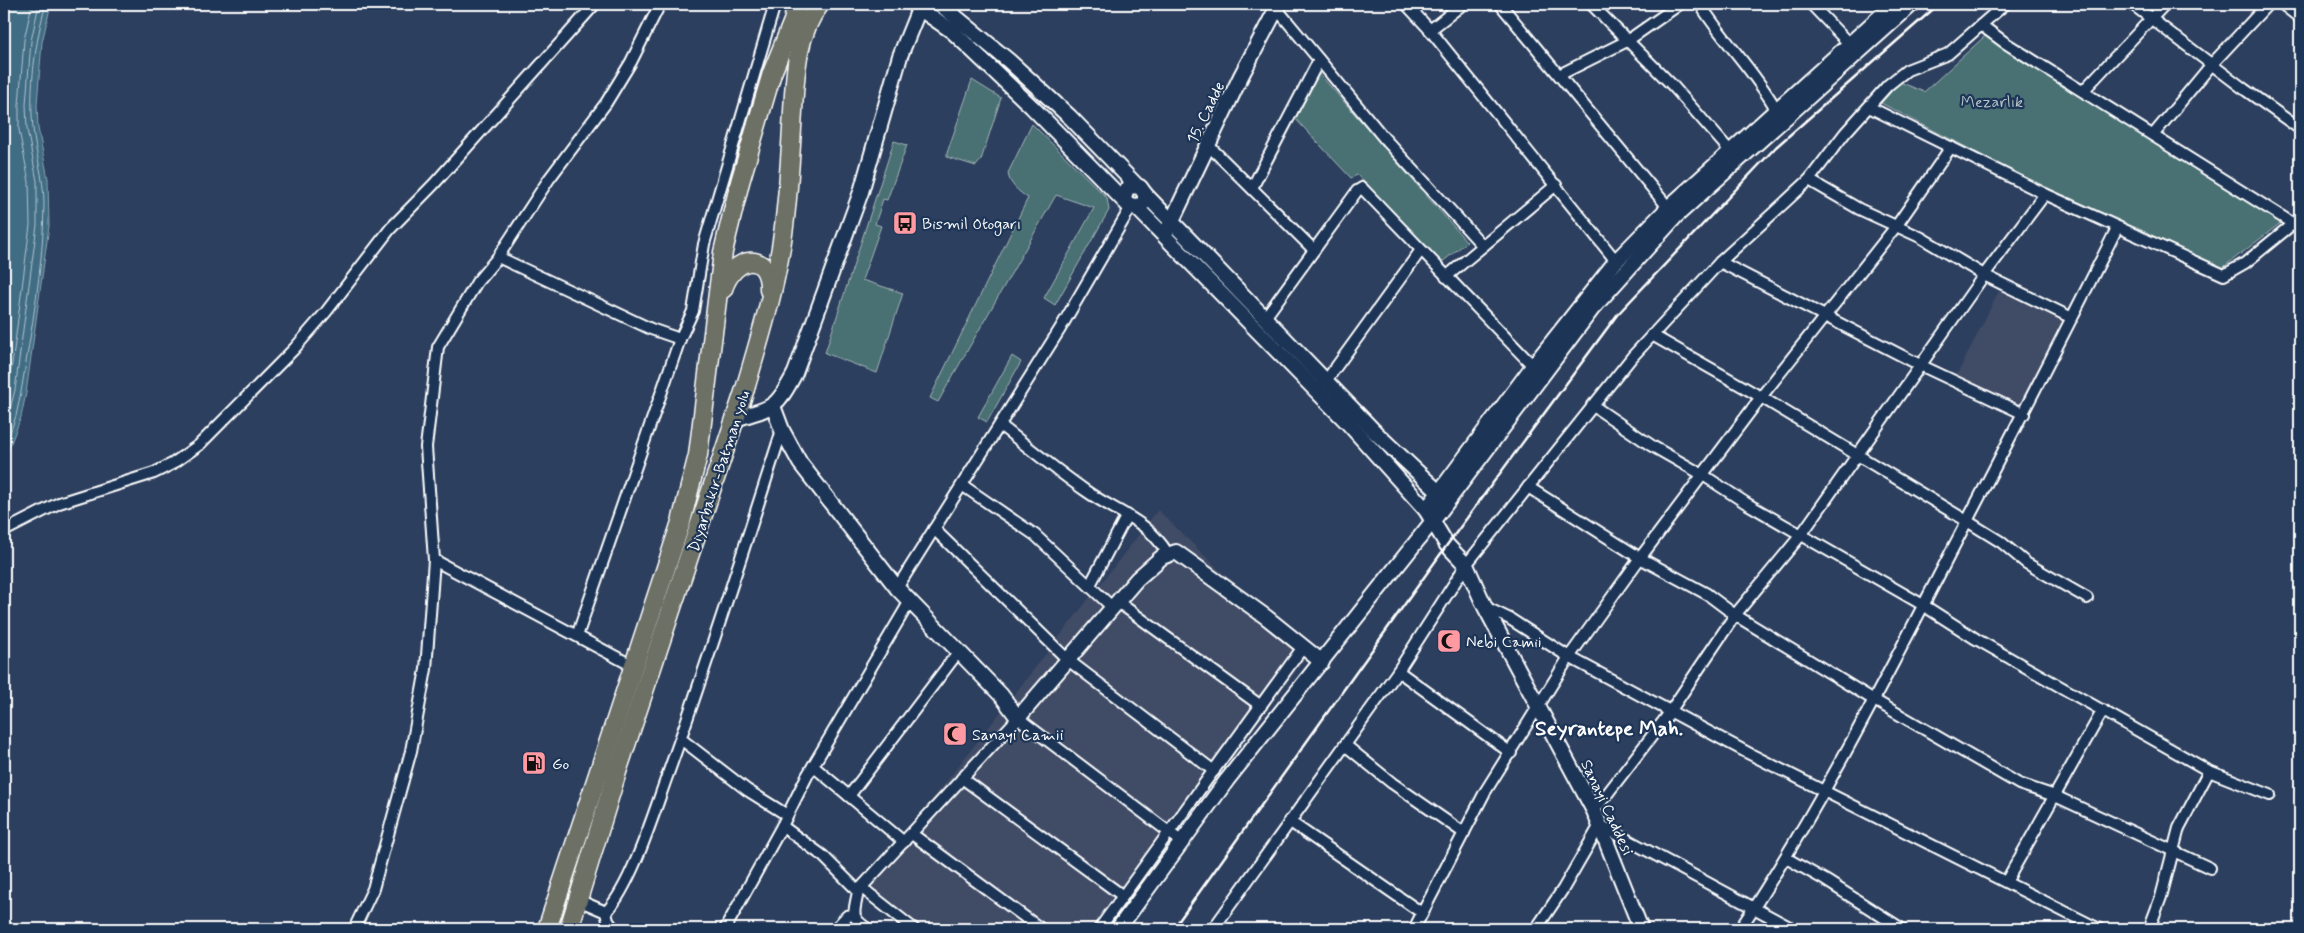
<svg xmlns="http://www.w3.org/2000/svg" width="2304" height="933" viewBox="0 0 2304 933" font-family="Mynerve,sans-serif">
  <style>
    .built { fill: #404b66 }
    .green { fill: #486f73; stroke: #a4b7b9 }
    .water { fill: #406c84; stroke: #8ca7b5 }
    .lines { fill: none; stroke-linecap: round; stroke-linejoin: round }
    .shore { stroke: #b3c4ce; stroke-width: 1 }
    .street-casing { stroke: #fff; stroke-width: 14 }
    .secondary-casing { stroke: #fff; stroke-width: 18 }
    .highway-casing { stroke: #fff; stroke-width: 21 }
    .street { stroke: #1d3557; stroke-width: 10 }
    .secondary { stroke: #1d3557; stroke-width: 14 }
    .highway { stroke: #6c7065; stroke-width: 18 }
    .rail { stroke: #fff; stroke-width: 2.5 }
    .labels { text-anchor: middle; stroke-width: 4.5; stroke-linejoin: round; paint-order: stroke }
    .park-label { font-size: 16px; fill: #b6c5c7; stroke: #1d3557 }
    .street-label { font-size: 16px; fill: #fff; stroke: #1d3557 }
    .poi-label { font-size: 16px; fill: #fff; stroke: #1d3557; text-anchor: start }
    .district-label { font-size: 21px; font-weight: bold; fill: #fff; stroke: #1d3557 }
  </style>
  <rect width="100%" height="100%" fill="#2d3f5e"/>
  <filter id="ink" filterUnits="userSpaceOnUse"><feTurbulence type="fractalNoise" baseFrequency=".02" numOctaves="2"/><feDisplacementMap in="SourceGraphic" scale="10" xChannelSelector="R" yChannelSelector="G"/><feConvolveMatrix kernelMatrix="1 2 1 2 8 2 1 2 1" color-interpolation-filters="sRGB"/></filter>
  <g filter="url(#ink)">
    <g class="built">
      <polygon points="1999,291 2063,319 2020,404 1956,377"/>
      <polygon points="1158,510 1307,656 1105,929 921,929 865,886"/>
    </g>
    <g class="green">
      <polygon points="1985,36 2283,221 2221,269 2099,216 1881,103 1900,82 1924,92"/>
      <polygon points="1316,70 1467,242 1441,263 1357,175 1351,178 1290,113"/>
      <polygon points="972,80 1001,98 981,160 976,166 947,157 947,153"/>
      <path d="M1032,124l75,74 2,12 -54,95 -11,-7 50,-90 -38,-13 -118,207 -8,-4 98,-200c-9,-6 -19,-14 -20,-25z"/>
      <polygon points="894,141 907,145 887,200 883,199 875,224 881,226 862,280 903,293 877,373 825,353"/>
      <polygon points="1012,356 1021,362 987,422 978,417"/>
    </g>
    <polygon class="water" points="4,4 51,4 42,42 37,104 38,128 48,179 49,226 26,393 21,417 4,461"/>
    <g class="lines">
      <g class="shore">
        <polyline points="4,409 13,358 30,225 29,182 19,130 19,105 24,40 32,4"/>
        <polyline points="4,432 15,390 37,225 37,181 27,129 26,104 31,41 39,4"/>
        <path d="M4,450l12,-34 5,-24c10,-60 23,-129 23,-189 0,-26 -9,-50 -11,-75 -4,-39 2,-87 13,-124"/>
      </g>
      <defs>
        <g id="street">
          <polyline points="1406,4 1430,30 1616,261"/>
          <polyline points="1500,4 1672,212"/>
          <polyline points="1591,4 1673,86 1730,151"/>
          <path d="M1700,4c23,37 54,66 76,105"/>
          <polyline points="1811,4 1853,48"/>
          <polyline points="2132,4 2244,89 2300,129"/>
          <polyline points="2282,4 2300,18"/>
          <polyline points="1277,9 1384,138 1483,246"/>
          <polyline points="1981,25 2004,42 2300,228"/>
          <polyline points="1430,30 1463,4"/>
          <polyline points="1559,75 1627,41 1680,4"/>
          <polyline points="2083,91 2165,4"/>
          <polyline points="1869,107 2045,194 2224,275 2245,263 2300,218"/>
          <polyline points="2154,134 2212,64 2268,4"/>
          <polyline points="1208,145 1314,250"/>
          <polyline points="1809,180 1859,209 1920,237 1984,275 2072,318"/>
          <polyline points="1252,188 1319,60"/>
          <polyline points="498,257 651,329 680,339"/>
          <polyline points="1720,262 1920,365 2024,414"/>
          <polyline points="1446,277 1556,185"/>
          <polyline points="1264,319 1357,191 1362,188 1533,366"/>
          <polyline points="1652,335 1761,397 1967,521 2001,542 2026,563 2087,598"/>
          <polyline points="1323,385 1421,250"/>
          <polyline points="1592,405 1652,446 1703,475 1746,503 1923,605 1976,639 2209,771 2270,795"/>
          <path d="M1000,425c28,22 56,45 86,66 31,22 61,28 82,63"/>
          <polyline points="962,485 1035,535 1113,608"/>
          <polyline points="1528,487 1640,558 1707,594 1735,615 1874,700 2019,784 2055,796 2210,868"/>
          <polyline points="934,529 1068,660 1214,771"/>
          <polyline points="4,531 59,503 154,473 172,464 199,445 294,349 326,312 390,229 434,184 595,4"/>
          <polyline points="434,560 633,666"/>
          <polyline points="1090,585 1127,515"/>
          <polyline points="897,588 1060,329 1131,207"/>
          <polyline points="1118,602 1261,706"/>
          <polyline points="1485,607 1510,619 1569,657 1750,754 2099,929"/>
          <polyline points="577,636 680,339 693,311 704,244 775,4"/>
          <polyline points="1398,671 1511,753"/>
          <polyline points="681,739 747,790 787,815"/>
          <polyline points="1345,745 1392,783 1464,833"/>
          <polyline points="813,766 904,842"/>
          <polyline points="962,778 1123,896"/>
          <polyline points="849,796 959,651"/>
          <polyline points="1594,811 1665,719 1735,615 1801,535 1984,275 2045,194"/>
          <polyline points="1289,821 1422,913"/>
          <path d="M782,826l41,30 35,35c-3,21 -10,25 10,38"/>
          <polyline points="912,834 1041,929"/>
          <polyline points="1786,858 1825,880 1902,929"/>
          <polyline points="2006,882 2103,710"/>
          <polyline points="862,888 914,929"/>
          <polyline points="858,891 1018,718 1182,842"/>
          <path d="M578,900l28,12c24,-24 47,-96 59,-130 42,-116 79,-234 117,-352"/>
          <polyline points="606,912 608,921 614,929"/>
          <polyline points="354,929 373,889 411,751 426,669 434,560 426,447 438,347 477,282 498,257 549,179 606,103 631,62 660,4"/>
          <polyline points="725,929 782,826 807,776 910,601"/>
          <polyline points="835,929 847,916 853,915"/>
          <polyline points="1099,929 1303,647"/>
          <polyline points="1213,929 1398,671 1466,565 1632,357 1720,262 1809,180 1845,133 1888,85 1907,70 1948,54 2005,4"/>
          <polyline points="1414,929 1485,792 1569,657 1640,558 1761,397 1897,225 1951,147"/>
          <polyline points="1536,929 1563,889 1600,825 1793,929"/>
          <path d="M1740,929c74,-112 136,-232 198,-352 60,-116 121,-232 179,-349"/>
          <polyline points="2149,929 2161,897 2179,828 2209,771"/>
        </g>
        <g id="secondary">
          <polyline points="913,4 952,31 1032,107 1128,205 1139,206 1145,202 1145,194 1140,187 1131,186 1126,190 1124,199"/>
          <polyline points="940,4 1009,61 1070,117 1137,186"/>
          <polyline points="1145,194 1376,433 1445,498"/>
          <polyline points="1136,207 1348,423 1426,510 1447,545 1466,565 1485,607 1594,811 1641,929"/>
          <polyline points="1168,229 1241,76 1279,4"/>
          <polyline points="773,406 782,430 800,463 897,588 1001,695 1018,718 1137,579 1162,557 1176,552 1266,617 1322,662"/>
          <path d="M735,419c39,-12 41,-10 60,-46l66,-181 39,-136 21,-52"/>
          <polyline points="1426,510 1533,366 1616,261 1668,208 1894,4"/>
          <polyline points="1118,929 1227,780 1432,522 1592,309 1676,216 1912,4"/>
        </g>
        <g id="highway">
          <path d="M723,289c11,-34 47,-39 46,1"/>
          <polyline points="547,929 681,522 698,455 723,252 740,182 772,73 793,21 797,4"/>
          <path d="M569,929l48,-157 128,-383c15,-51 31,-103 38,-155 5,-35 7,-71 9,-106 3,-42 1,-90 28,-124"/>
        </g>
      </defs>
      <use href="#street" class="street-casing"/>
      <use href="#secondary" class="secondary-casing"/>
      <use href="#highway" class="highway-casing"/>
      <use href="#street" class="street"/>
      <use href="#secondary" class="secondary"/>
      <use href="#highway" class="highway"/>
      <polyline class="rail" points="1173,929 1447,545 1617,315 1776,147 1939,4"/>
    </g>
  </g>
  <defs>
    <symbol id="bus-square" viewBox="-11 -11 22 22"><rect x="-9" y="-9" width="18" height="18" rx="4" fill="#ff9aa2" stroke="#1d3557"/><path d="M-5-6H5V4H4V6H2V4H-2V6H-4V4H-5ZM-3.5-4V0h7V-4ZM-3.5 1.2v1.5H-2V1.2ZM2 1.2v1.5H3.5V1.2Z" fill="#111"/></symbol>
    <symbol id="mosque-square" viewBox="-11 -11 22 22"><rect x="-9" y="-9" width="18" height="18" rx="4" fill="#ff9aa2" stroke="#1d3557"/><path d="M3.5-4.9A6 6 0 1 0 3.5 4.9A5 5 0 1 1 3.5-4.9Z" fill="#111"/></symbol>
    <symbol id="fuel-square" viewBox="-11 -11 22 22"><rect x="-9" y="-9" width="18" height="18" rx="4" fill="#ff9aa2" stroke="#1d3557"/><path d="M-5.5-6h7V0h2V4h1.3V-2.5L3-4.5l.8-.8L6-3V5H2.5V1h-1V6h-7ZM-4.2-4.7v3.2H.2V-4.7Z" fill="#111"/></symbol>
  </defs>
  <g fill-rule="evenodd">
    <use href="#bus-square" x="891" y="209" width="28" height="28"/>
    <use href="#mosque-square" x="1435" y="627" width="28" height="28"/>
    <use href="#mosque-square" x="941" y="720" width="28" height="28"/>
    <use href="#fuel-square" x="520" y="749" width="28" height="28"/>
  </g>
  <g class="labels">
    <g class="park-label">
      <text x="1992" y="107">Mezarlık</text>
    </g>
    <g class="street-label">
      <text transform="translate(1205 112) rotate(-64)" y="6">15. Cadde</text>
      <text transform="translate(718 471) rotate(-72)" y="6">Diyarbakır-Batman yolu</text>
      <text transform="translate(1608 807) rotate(65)" y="6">Sanayi Caddesi</text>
    </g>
    <g class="poi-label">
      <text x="922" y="229">Bismil Otogarı</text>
      <text x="1466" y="647">Nebi Camii</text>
      <text x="972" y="740">Sanayi Camii</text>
      <text x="552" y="769">Go</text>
    </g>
    <g class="district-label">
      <text x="1609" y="735">Seyrantepe Mah.</text>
    </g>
  </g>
  <rect width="2304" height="933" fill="none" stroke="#1d3557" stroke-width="20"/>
  <rect x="10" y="10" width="2284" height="913" fill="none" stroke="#fff" stroke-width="2" filter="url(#ink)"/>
</svg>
